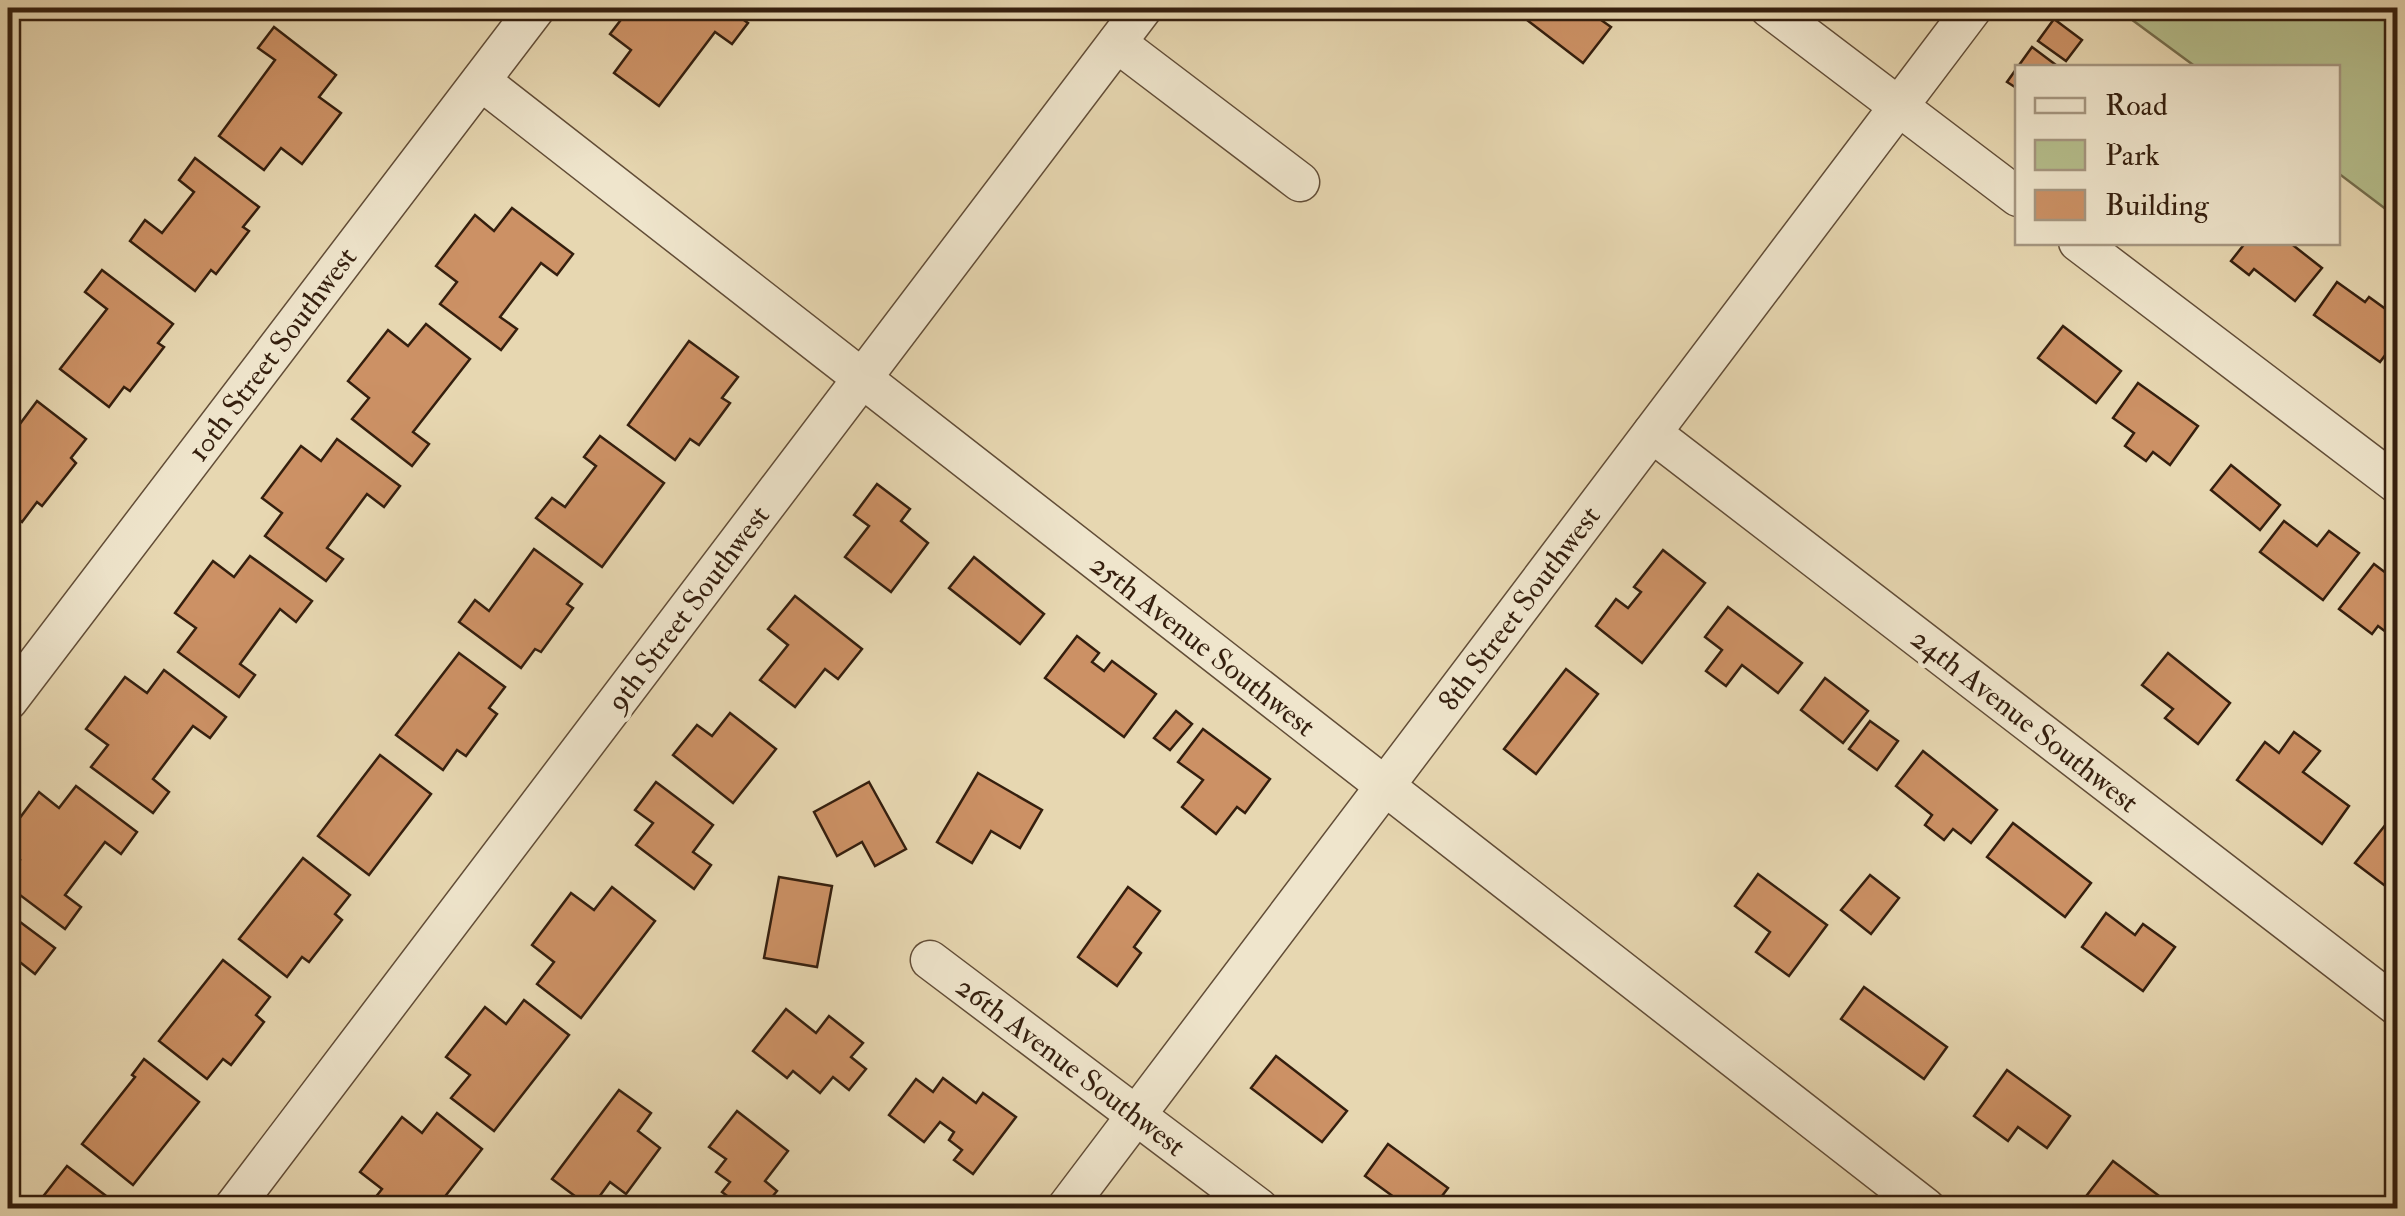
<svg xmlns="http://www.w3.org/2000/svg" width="2405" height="1216" viewBox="0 0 2405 1216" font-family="'IM FELL Double Pica',serif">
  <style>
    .green { fill: #b5be8c; stroke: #756e4d; stroke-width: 2.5 }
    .building { fill: #cc9165; stroke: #351f0e; stroke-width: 2.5 }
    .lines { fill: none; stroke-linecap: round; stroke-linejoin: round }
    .minor-casing { stroke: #624d37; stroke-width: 41 }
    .minor { stroke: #efe5cc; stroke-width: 38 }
    .labels { text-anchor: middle; stroke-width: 9; stroke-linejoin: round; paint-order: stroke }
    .street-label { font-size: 30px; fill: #351f0e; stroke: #efe5cc }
  </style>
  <rect width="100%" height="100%" fill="#e7d7b1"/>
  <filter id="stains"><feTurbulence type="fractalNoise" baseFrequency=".002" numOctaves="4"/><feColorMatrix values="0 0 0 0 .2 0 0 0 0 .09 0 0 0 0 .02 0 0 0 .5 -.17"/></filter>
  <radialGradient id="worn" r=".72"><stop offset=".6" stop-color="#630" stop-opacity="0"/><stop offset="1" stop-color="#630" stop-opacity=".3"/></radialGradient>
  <polygon class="green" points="2116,8 2397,8 2397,196 2387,210 2338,173 2338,68 2196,67"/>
  <g class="building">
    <polygon points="630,8 727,8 748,23 732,44 715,32 659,106 614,73 631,50 610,34"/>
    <polygon points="1536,8 1599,8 1594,15 1611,27 1583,63 1527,20"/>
    <polygon points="2054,19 2082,40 2066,61 2038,41"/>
    <polygon points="274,27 336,75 319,97 341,113 302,164 281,148 264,170 219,136 275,60 258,48"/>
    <polygon points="2032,47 2060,68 2018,68 2018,89 2007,82"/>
    <polygon points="195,158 259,207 243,227 249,231 216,274 211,270 195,291 130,241 145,220 162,233 194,192 179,180"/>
    <polygon points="512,208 573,254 557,275 541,263 500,317 517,329 501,350 440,304 457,282 436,266 475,215 494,231"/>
    <polygon points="2246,242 2289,242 2322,268 2295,301 2254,269 2249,275 2231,261"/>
    <polygon points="102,270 173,324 158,343 164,347 130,391 124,387 109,407 60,369 107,309 85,292"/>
    <polygon points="2337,282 2365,302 2369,297 2398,318 2398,338 2380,362 2314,315"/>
    <polygon points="426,324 470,359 413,432 429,444 412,466 352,419 369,398 348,381 388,330 408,346"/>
    <polygon points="2063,326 2121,371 2096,403 2038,358"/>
    <polygon points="689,341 738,377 722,398 730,403 699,445 690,439 675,460 628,425"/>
    <polygon points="2138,383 2198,426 2170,465 2153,452 2146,461 2125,446 2134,433 2113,418"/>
    <polygon points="37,401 86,439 71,458 76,463 42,506 37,502 22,522 8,511 8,440"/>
    <polygon points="600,436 664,483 602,567 536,518 552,498 565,507 596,466 584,457"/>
    <polygon points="337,439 400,486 384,507 367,494 327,548 343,559 326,581 265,536 282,513 262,498 301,446 321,461"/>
    <polygon points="2231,465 2280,505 2260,530 2211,490"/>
    <polygon points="877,484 910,509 901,521 928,543 891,592 845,557 869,526 854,515"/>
    <polygon points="2284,521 2317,546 2329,531 2359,553 2323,600 2260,552"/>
    <polygon points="534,549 582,584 567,604 573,608 541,652 535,649 521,668 459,622 475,600 489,611"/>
    <polygon points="1663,550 1705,583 1642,663 1596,626 1616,599 1628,608 1641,592 1634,587"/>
    <polygon points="250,556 312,601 296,622 280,609 240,664 255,675 239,697 178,652 196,628 175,613 213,561 234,577"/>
    <polygon points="974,557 1044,614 1020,644 949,588"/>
    <polygon points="2374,564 2398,582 2398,641 2378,626 2372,634 2339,609"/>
    <polygon points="795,596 862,649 838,679 825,669 795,707 760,680 788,645 768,629"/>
    <polygon points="1728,607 1802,663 1778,693 1742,665 1726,686 1706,671 1722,650 1705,637"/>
    <polygon points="1077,636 1099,653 1092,662 1104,671 1112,661 1156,694 1124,737 1045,678"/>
    <polygon points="459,653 505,687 489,708 497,714 466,756 457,750 443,770 396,735"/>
    <polygon points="2168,653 2230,703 2198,744 2165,718 2173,709 2142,685"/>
    <polygon points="1566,669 1598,694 1536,774 1504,749"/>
    <polygon points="164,670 226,717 210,738 193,726 153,779 169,792 153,813 91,767 108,745 86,729 125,677 147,693"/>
    <polygon points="1825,678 1868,711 1843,743 1801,710"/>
    <polygon points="1176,711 1192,724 1170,750 1154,738"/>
    <polygon points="730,713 776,749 733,803 673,755 697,725 712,736"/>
    <polygon points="1870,721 1898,741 1877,770 1849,749"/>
    <polygon points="1203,729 1270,779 1245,813 1237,807 1216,834 1182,807 1203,780 1178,762"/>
    <polygon points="2294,732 2320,751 2303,772 2349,806 2322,844 2237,780 2265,742 2279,753"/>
    <polygon points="1923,751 1997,810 1971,843 1953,829 1944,840 1925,825 1932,815 1896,786"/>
    <polygon points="380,755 431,794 369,875 318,836"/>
    <polygon points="978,773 1042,810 1020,848 991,831 972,863 937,842"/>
    <polygon points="656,782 713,825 693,852 711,865 694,889 636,845 653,823 635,810"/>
    <polygon points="869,782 906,849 875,866 862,842 837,856 814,812"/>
    <polygon points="76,786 137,832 121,854 105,842 65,895 81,907 65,929 8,886 8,877 20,860 8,850 8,834 39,792 59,808"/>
    <polygon points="2398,809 2398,884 2393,881 2388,888 2355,863"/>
    <polygon points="2013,823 2091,883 2065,917 1987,857"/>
    <polygon points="303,858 350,895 335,914 342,920 309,962 302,957 287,977 239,939"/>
    <polygon points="1758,874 1827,925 1789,976 1756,952 1770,932 1735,906"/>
    <polygon points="1870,875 1899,898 1871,934 1841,910"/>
    <polygon points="779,877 832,886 817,967 764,958"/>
    <polygon points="612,887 655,921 581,1018 537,984 554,962 532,945 571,893 594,910"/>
    <polygon points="1128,887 1160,911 1134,947 1141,953 1117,986 1078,957"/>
    <polygon points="8,913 55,948 35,974 16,959 8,971"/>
    <polygon points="2106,913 2135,935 2143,924 2175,947 2143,991 2082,947"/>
    <polygon points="223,960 270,997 256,1015 264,1022 231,1065 223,1059 207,1079 159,1041"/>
    <polygon points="1864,987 1947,1047 1924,1079 1841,1019"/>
    <polygon points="524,1000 569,1035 494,1131 451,1098 470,1075 446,1057 485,1007 506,1024"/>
    <polygon points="786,1009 816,1033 829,1016 863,1043 851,1057 866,1069 849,1090 833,1077 820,1093 793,1071 787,1078 753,1051"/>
    <polygon points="1276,1056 1347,1111 1322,1142 1251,1088"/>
    <polygon points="144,1059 199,1102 133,1185 82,1144 135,1077 132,1075"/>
    <polygon points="2007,1070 2070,1116 2047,1148 2018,1127 2008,1141 1974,1116"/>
    <polygon points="943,1078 976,1103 983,1093 1016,1117 973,1174 954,1160 962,1150 949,1140 954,1132 940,1122 924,1142 889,1115 916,1079 933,1092"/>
    <polygon points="619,1090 651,1113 638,1131 660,1148 626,1194 610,1182 591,1208 552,1179"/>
    <polygon points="737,1111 788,1151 765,1181 777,1191 763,1208 743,1208 722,1192 730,1182 716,1172 726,1159 709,1147"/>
    <polygon points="437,1113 482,1149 436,1208 367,1208 382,1189 360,1172 402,1117 422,1133"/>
    <polygon points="1388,1144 1448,1188 1433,1208 1409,1208 1365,1176"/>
    <polygon points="2113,1161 2175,1208 2104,1208 2087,1195"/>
    <polygon points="67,1166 114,1202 109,1208 34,1208"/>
  </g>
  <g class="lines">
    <defs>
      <g id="minor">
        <polyline points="1769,8 2018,197"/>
        <polyline points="1117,43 1300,182"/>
        <polyline points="481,81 1926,1208"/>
        <polyline points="2078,242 2398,485"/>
        <polyline points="1652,433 2398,1007"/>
        <polyline points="8,701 536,8"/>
        <polyline points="930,960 1259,1208"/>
        <polyline points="233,1208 1143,8"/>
        <polyline points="1066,1208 1973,8"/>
      </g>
    </defs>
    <use href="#minor" class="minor-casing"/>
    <use href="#minor" class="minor"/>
  </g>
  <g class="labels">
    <g class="street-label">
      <text transform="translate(272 354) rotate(-53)" y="10">10th Street Southwest</text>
      <text transform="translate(688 608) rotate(-53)" y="10">9th Street Southwest</text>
      <text transform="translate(1519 608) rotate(-53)" y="10">8th Street Southwest</text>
      <text transform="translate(1203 645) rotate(38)" y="10">25th Avenue Southwest</text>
      <text transform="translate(2025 720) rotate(38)" y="10">24th Avenue Southwest</text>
      <text transform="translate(1071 1066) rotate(37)" y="10">26th Avenue Southwest</text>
    </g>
  </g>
  <rect width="2405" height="1216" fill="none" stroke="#e7d7b1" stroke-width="40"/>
  <rect x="10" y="10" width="2385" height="1196" fill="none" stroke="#351f0e" stroke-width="5"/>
  <rect x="20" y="20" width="2365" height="1176" fill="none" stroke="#351f0e" stroke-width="2.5"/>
  <rect x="2015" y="65" width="325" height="180" fill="#efe5cc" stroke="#a59680" stroke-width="2.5"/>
  <rect x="2035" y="98" width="50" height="15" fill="#efe5cc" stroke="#a59680" stroke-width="2.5"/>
  <text x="2105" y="115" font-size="30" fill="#351f0e">Road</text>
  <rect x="2035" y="140" width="50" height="30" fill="#b5be8c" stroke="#a59680" stroke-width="2.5"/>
  <text x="2105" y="165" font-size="30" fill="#351f0e">Park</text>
  <rect x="2035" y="190" width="50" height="30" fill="#cc9165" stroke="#a59680" stroke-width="2.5"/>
  <text x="2105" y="215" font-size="30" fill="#351f0e">Building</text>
  <rect width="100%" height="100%" filter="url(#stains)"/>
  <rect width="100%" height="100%" fill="url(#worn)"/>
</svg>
